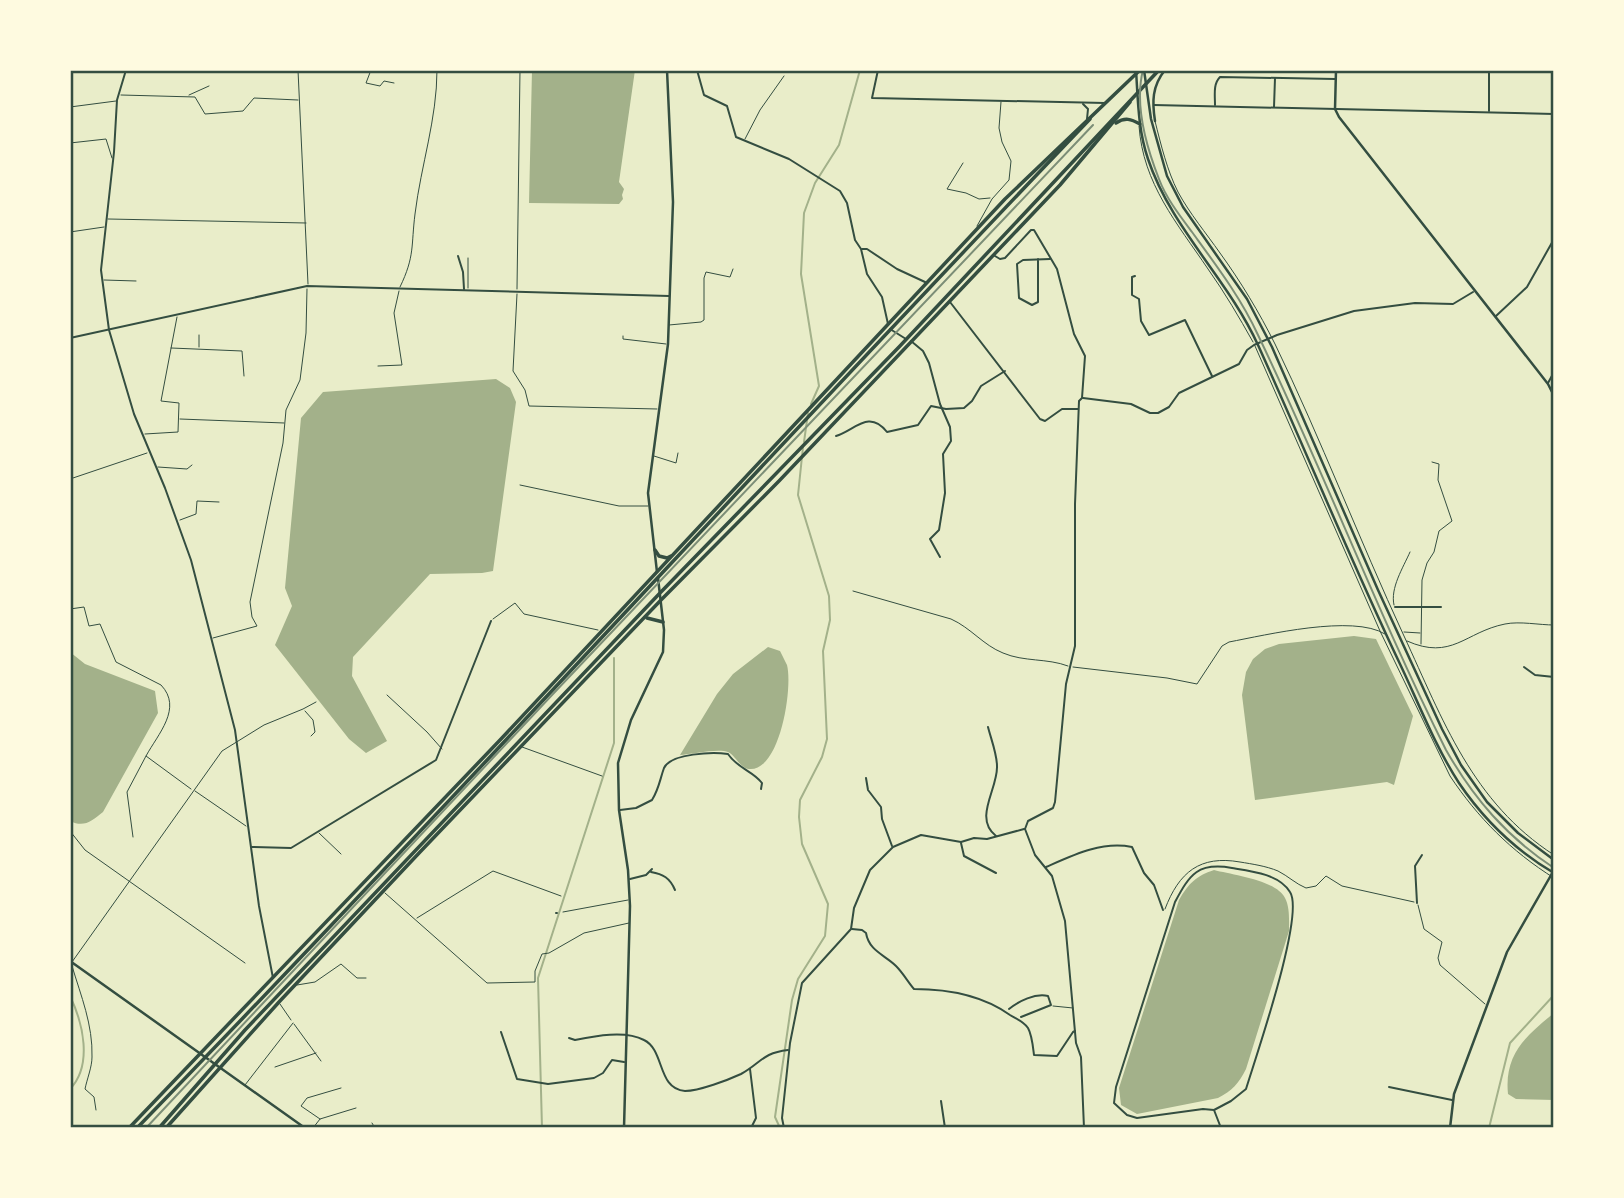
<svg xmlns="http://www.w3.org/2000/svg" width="1624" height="1198" viewBox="0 0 1624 1198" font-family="Signika,sans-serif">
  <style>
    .water { fill: #a3b18a }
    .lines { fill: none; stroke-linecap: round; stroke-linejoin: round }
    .stream { stroke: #a3b18a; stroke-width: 2 }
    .canal { stroke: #a3b18a; stroke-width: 4.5 }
    .service { stroke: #344e41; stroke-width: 1 }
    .minor { stroke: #344e41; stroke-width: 2 }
    .tertiary { stroke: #344e41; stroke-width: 2.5 }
    .secondary { stroke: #344e41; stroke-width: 2.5 }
    .primary { stroke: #344e41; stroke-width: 3.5 }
    .rail { stroke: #7c8e77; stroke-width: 2 }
    .neatline { fill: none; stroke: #344e41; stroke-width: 2.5 }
  </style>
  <rect width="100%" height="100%" fill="#e9edc9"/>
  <g class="water">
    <polygon points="532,70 635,70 619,182 624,189 622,195 623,199 619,204 529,203"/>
    <polygon points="496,379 510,388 516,402 493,571 482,573 430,574 353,657 352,676 387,741 366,753 349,739 275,645 292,606 285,588 301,418 323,392"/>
    <polygon points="1354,636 1376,639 1413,716 1394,785 1387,782 1255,800 1242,695 1246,672 1253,659 1265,649 1279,644"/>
    <path d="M768,647l12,4c2,4 5,10 7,14 6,23 -7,107 -38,104 -9,-1 -13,-13 -21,-17 -9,-4 -37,2 -48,3l37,-61 16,-20z"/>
    <path d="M70,652l15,12 70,27 3,22 -55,99c-11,9 -19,16 -33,9z"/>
    <path d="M1214,870c19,5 62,10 71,28 5,9 4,23 4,33l-43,138c-7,14 -14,22 -28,29l-81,16 -16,-9 -2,-17 60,-188c10,-17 17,-24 35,-30z"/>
    <path d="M1554,1013v87l-38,-1 -8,-5c-4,-40 18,-58 46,-81z"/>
  </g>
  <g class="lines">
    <g class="stream">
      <polyline points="811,404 819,386 801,274 804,213 815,183 839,145 860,70"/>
      <polyline points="804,442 808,413"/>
      <path d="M70,996c13,27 23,69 0,93"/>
      <polyline points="542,1128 538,978 614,743 614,658"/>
      <polyline points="780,1128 775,1117 792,1000 798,979 825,936 828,904 802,844 799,817 800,800 822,757 827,739 823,651 830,620 829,596 798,495 803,447"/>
      <polyline points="1489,1128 1510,1043 1554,995"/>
    </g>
    <g class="canal">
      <polyline points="379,1128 423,1128"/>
      <polyline points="536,1128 607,1128"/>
    </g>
    <g class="service">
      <polyline points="298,70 308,284"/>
      <polyline points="371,70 366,83 380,86 384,81 394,83"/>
      <polyline points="121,95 195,97 205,114 243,111 254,98 298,100"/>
      <polyline points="189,95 209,86"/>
      <polyline points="70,107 116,101"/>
      <path d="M1155,121c6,24 12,49 23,71 12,22 28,41 42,61 21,29 39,59 55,91 46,95 84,195 129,292 39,84 68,166 150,219"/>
      <path d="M1139,126c4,58 38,97 69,143 17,24 31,48 45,73"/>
      <polyline points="745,139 760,110 784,76"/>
      <polyline points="70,143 106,139 112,158"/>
      <polyline points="963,163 947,189 966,193 979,199 990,198"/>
      <polyline points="108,219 306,223"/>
      <polyline points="977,226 992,199 1009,180 1011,161 1002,142 999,128 1001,102"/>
      <polyline points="70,232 104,227"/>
      <polyline points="104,280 136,281"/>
      <path d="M400,287c15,-31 11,-41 15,-73 6,-49 22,-95 22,-144"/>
      <polyline points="468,288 468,258"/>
      <polyline points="517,289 520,70"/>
      <polyline points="517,294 513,371 525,390 529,406 657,409"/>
      <polyline points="669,325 701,322 704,320 704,278 706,272 730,277 733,269"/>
      <polyline points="623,336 623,339 666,344"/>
      <path d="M1255,346l125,285 70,145c28,42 61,75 104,102"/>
      <polyline points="199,347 199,335"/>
      <polyline points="171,348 242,351 244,376"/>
      <polyline points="378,366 402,365 394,313 399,291"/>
      <polyline points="180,419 284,423"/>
      <polyline points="145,434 178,432 179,403 161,401 177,317"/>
      <polyline points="654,456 676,463 678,453"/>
      <polyline points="158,467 187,469 192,465"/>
      <polyline points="70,479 147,453"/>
      <polyline points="520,485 619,506 648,506"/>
      <polyline points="180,520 196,514 197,501 219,502"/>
      <path d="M853,591l98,28c20,9 32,26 52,34 21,9 44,5 65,13"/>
      <path d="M1394,605c-4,-17 9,-37 16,-53"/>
      <path d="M70,609l14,-2 5,19 11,-2 16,38 45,23c22,23 -3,49 -15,71l45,33"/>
      <polyline points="493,619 515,603 524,614 598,630"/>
      <polyline points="1404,632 1420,633"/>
      <polyline points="213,638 257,626 252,617 250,602 283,443 286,410 300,380 306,333 307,289"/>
      <path d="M1407,641c45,20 58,-9 98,-17 15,-3 34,1 49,1"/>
      <polyline points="1421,644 1422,580 1427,563 1434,552 1439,531 1452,521 1438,480 1439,464 1432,462"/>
      <path d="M1073,667l94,11 30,6 25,-38 7,-4c37,-7 124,-28 156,-8"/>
      <polyline points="387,695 427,732 442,749"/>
      <polyline points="305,711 313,720 315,732 311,736"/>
      <polyline points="522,747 602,776"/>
      <polyline points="195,791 246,826"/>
      <polyline points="70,831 85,850 245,963"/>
      <polyline points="319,833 341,854"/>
      <polyline points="133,837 127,792 146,756"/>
      <polyline points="385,893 487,983 535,982 535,971 542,954 549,953 584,933 629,923"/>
      <polyline points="1418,905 1424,929 1442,942 1438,958 1440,965 1485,1004"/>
      <path d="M1165,909c14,-37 35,-54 75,-47 12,2 26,4 38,9 10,5 18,13 28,17l10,-2 10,-10 16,10 72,16"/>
      <polyline points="563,912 628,900"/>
      <polyline points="417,918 493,871 561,896"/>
      <polyline points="72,962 222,751 264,725 303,709 316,702"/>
      <path d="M72,966c9,30 21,59 20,91 0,10 -5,22 -7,32l9,8 2,13"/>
      <polyline points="297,985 315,982 341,964 357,978 366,978"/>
      <polyline points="280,1004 291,1020"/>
      <polyline points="1053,1006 1073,1008"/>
      <polyline points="294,1024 321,1061"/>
      <polyline points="275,1067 316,1053"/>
      <polyline points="245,1085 293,1023"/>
      <polyline points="320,1119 301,1106 307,1098 341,1088"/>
      <polyline points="372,1123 375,1128"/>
      <polyline points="313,1128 320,1119 356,1108"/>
    </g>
    <g class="minor">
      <polyline points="126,70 117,100 114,152 101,270 109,330 134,414 165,488 191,560 235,730 259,906 273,978"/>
      <polyline points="697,70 704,95 727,106 736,137 789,159 840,191 847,203 855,240 861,249 867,274 882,297 888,324"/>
      <polyline points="878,70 872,98 1105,103"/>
      <polyline points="1083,104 1088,109 1087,119"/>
      <polyline points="1154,105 1554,114"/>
      <path d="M1215,105c0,-10 -2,-21 5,-28l115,2"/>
      <polyline points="1274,107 1275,78"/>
      <polyline points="1489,111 1489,70"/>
      <polyline points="862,249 867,249 897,269 925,282"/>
      <polyline points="458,256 463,272 464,289"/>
      <polyline points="995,256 1000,259 1005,258 1031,230 1034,230 1057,269 1074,334 1085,356 1082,398 1079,401 1075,504 1075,646 1066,684 1055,802 1053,808 1028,821 1025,829"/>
      <polyline points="1038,259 1038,302 1032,305 1019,298 1017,264 1023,260 1050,259"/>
      <polyline points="1135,276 1132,277 1132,295 1139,299 1141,321 1149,335 1185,320 1212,376"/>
      <polyline points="950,302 1040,419 1045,421 1062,409 1078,409"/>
      <polyline points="1496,316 1527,287 1554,239"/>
      <polyline points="890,329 906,339"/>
      <polyline points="70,338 307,286 669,296"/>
      <polyline points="911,341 923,351 929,363 940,404 950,427 951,441 943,454 945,493 939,530 930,539 940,557"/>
      <polyline points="1548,383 1554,372"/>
      <polyline points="1083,398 1131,404 1150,413 1158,413 1169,407 1179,393 1239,364 1247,350 1254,345 1277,335 1354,311 1415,303 1453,304 1473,292"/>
      <path d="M836,436c19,-6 33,-27 51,-4l31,-7 13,-19 15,3 18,-1 8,-7 9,-15 24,-15"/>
      <polyline points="1395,607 1441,607"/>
      <polyline points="1524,667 1535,675 1554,677"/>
      <path d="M988,727c3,12 9,27 9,39 1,23 -24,52 -1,70"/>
      <polyline points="866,778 868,790 881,807 882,819 892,846"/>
      <path d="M620,810l16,-2 16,-8c7,-11 8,-21 12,-32 7,-15 49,-16 64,-14 9,14 25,17 34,29l-1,6"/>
      <polyline points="1025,829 1035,855 1052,876 1065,921 1076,1043 1081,1057 1084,1128"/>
      <polyline points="961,843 964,856 996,873"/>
      <polyline points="252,847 291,848 436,760 491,621"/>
      <path d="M1046,867c27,-12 55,-26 86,-20l12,26 10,12 9,25"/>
      <path d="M651,872c12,2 19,6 24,18"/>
      <polyline points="630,879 646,875 652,869"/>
      <polyline points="1417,903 1415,866 1422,855"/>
      <polyline points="556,913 557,913"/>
      <path d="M852,929l10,1 4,3c3,18 19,22 30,33 7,7 12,16 18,23 34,0 68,6 96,26 6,4 13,6 18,13 4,7 5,19 6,27l23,1 16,-24 2,-1"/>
      <path d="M1009,1009c10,-8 26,-16 39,-13l3,9 -30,12"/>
      <polyline points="501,1032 517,1079 548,1084 594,1078 603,1073 612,1060 624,1062"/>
      <path d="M569,1038l6,2c20,-4 50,-10 69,0 21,10 13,49 41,51 14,0 43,-11 56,-17 20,-11 21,-21 47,-24"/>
      <polyline points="750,1069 756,1118 751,1128"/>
      <polyline points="1389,1087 1452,1100"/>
      <polyline points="941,1101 945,1128"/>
      <path d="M1214,1110l17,-9 15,-12c10,-33 59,-174 44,-197 -11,-18 -39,-21 -58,-24 -34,-6 -42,6 -57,34l-59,185 -2,16 13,12 10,3 66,-9 11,1 7,18"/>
      <polyline points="784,1128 782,1118 790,1043 802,983 851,929 854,908 870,870 893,847 921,835 961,842 974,838 987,839 1024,829"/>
    </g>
    <g class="tertiary">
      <polyline points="1336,70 1335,109 1339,117 1548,384 1554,396"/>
      <path d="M1155,121c-3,-19 -3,-35 10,-51"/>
      <polyline points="657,572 648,493 668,344 673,202 667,70"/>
      <polyline points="624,1128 630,906 628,870 619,810 618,763 631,720 663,652 664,630 658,578"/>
      <polyline points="1450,1128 1454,1094 1507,952 1554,870"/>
    </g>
    <g class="secondary">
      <path d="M1136,70c2,30 2,60 12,89 23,69 80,120 110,186 48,106 92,214 142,319 19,40 35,82 59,119 25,37 56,67 95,90"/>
      <polyline points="1144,70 1151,119 1167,176 1183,207 1247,299 1272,347 1378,590 1442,729 1461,765 1487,802 1518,833 1554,860"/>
      <polyline points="70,961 305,1128"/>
    </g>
    <g class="primary">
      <path d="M1116,123c9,-6 15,-4 24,1"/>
      <polyline points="655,550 659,556 667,558 671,556"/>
      <polyline points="647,618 663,622"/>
      <polyline points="129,1128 501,739 1005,199 1140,70"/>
      <path d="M137,1128c322,-332 633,-675 953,-1009"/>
      <polyline points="159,1128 245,1030 660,593 899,347 1159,70"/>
      <polyline points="166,1128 279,1002 420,852 661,600 779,481 1060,185 1130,102"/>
    </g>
    <g class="rail">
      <path d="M1143,70c-9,35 3,76 16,109 7,19 21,37 33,53 24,33 49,66 66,103 66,137 120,279 188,415 28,49 61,87 108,118"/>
      <polyline points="146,1128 552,695 1093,125"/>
    </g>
  </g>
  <rect width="1624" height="1198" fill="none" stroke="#fefae0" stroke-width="144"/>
  <rect x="72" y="72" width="1480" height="1054" class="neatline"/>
</svg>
